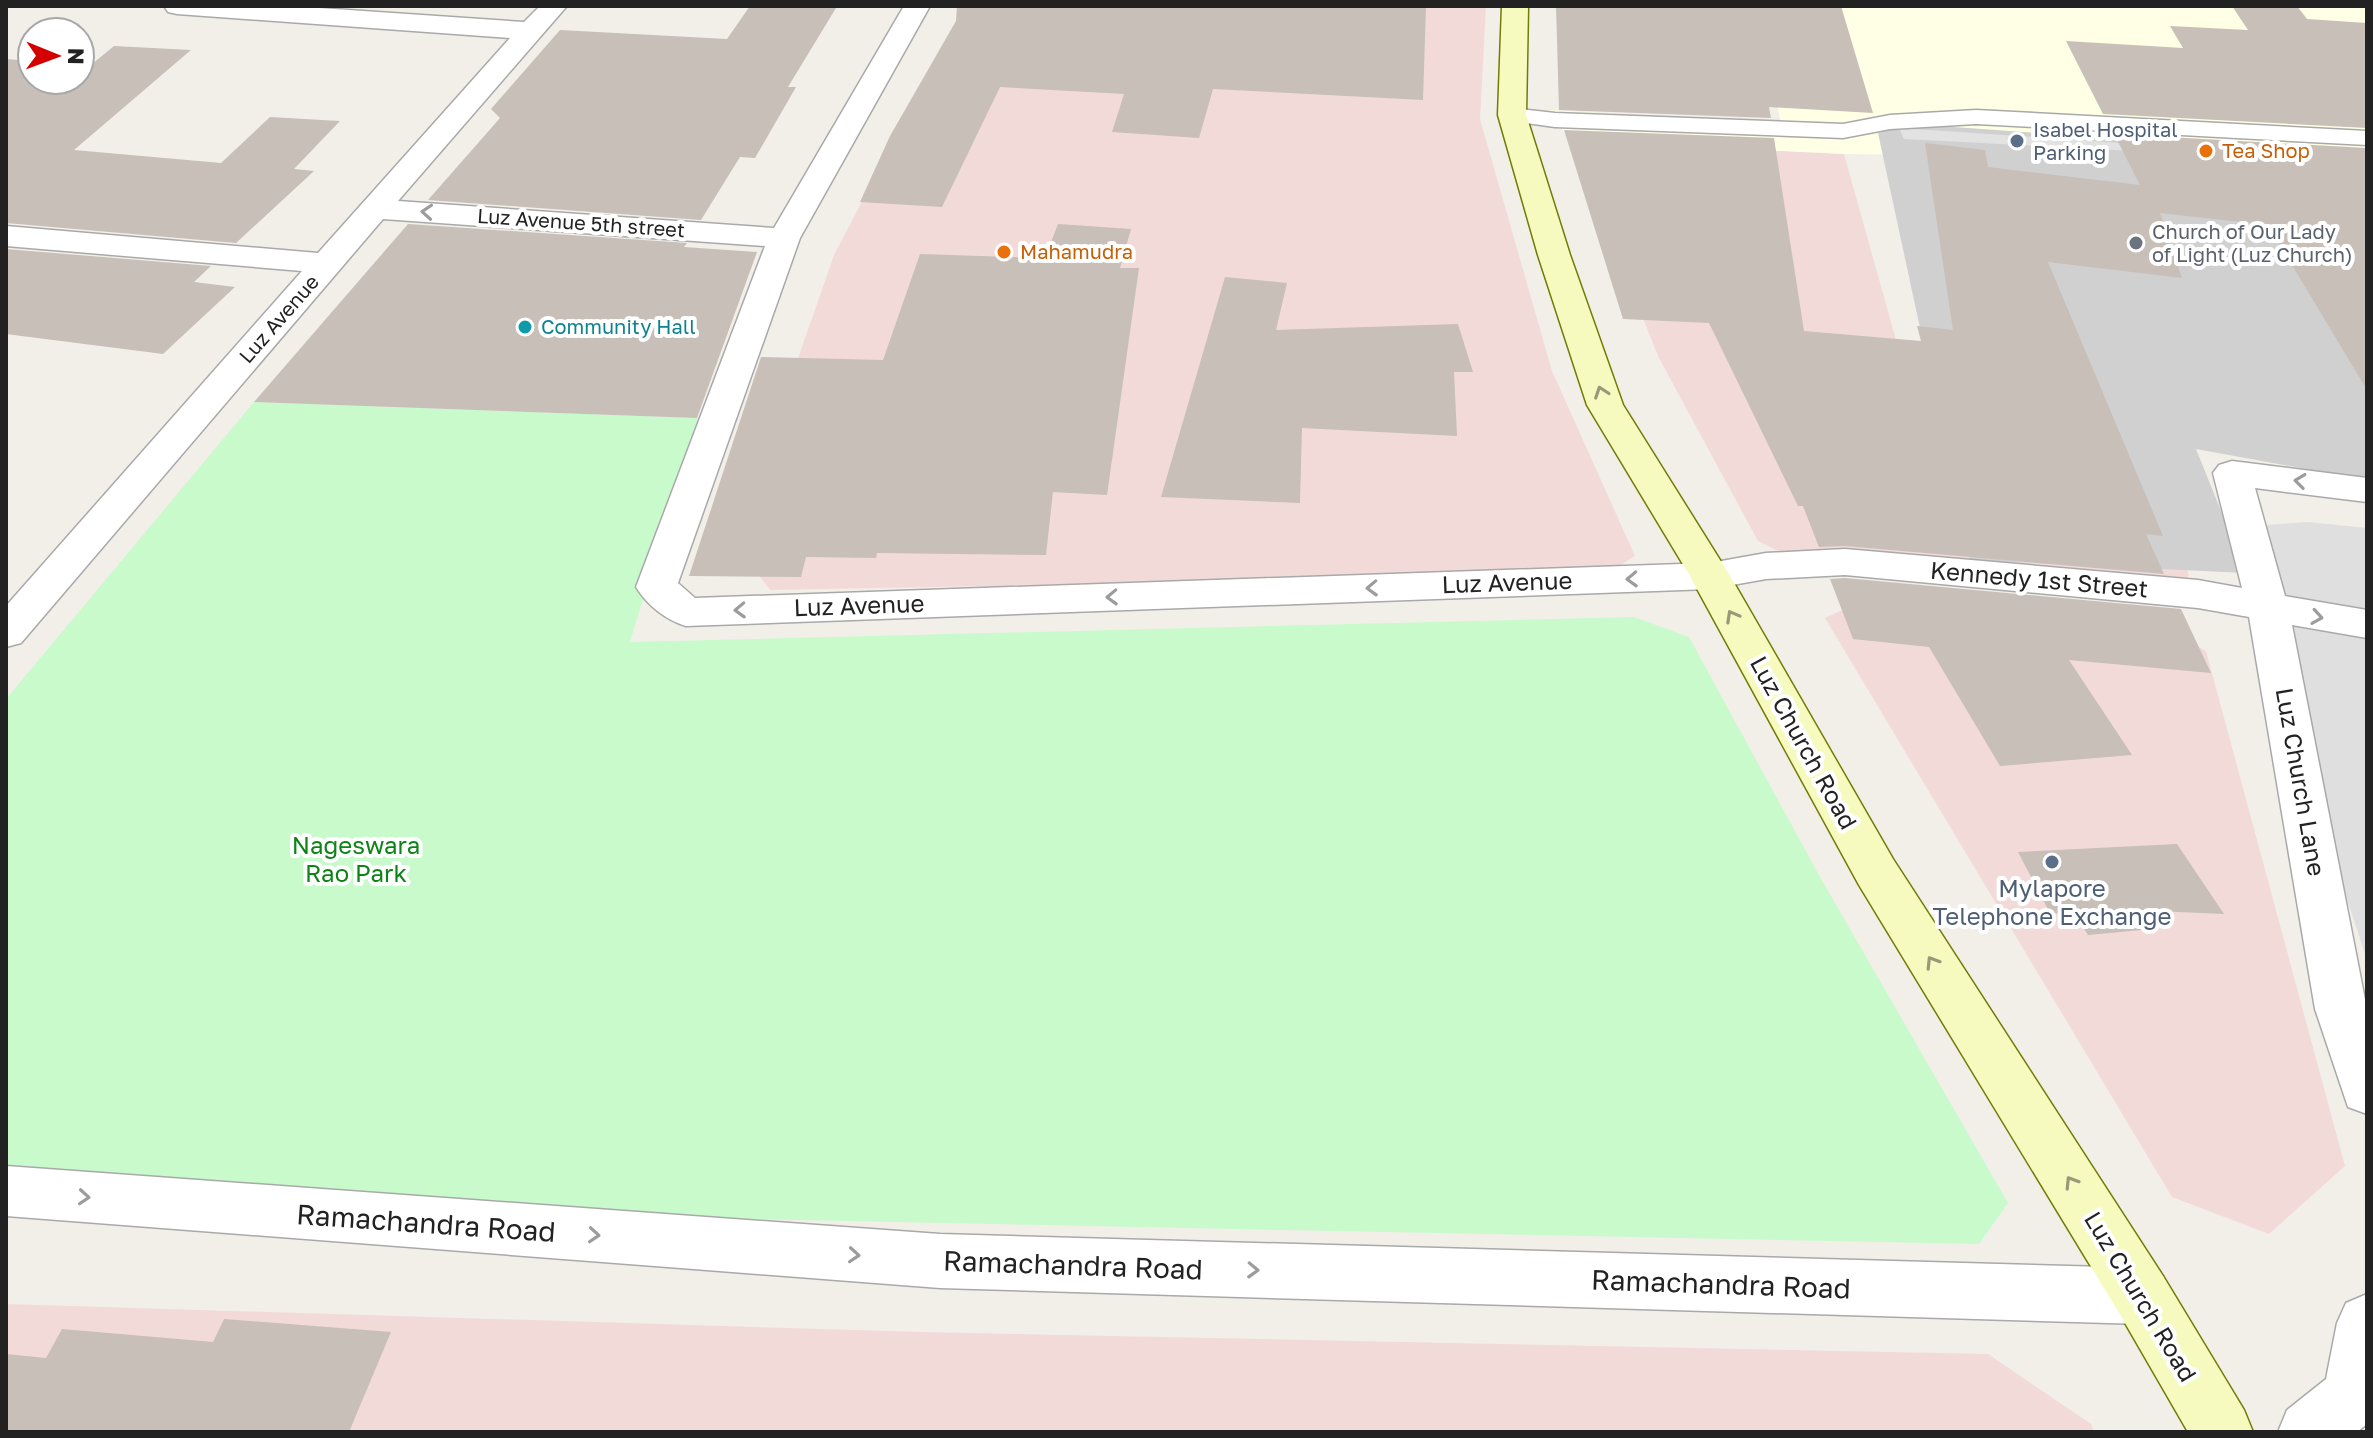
<svg xmlns="http://www.w3.org/2000/svg" width="2373" height="1438" viewBox="0 0 2373 1438" font-family="'Golos Text',sans-serif">
  <style>
    .residential { fill: #e0dfdf }
    .commercial { fill: #f2dad9 }
    .education { fill: #ffffe5 }
    .religious { fill: #d0d0d0 }
    .park { fill: #c8facc }
    .parking { fill: #e2e2e2 }
    .building { fill: #c7bfb8 }
    .lines { fill: none; stroke-linecap: round; stroke-linejoin: round }
    .service-casing { stroke: #a9a9a9; stroke-width: 3 }
    .minor-casing { stroke: #a9a9a9; stroke-width: 3 }
    .secondary-casing { stroke: #707d05; stroke-width: 3 }
    .service { fill: #fff; fill-rule: evenodd }
    .minor { fill: #fff; fill-rule: evenodd }
    .secondary { fill: #f7fabf; fill-rule: evenodd }
    .oneway { stroke: #9c9c9c }
    .oneway2 { stroke: #979978 }
    .service-dot { fill: #5c6f8a; stroke: #fff; stroke-width: 3 }
    .food-dot { fill: #e8710a; stroke: #fff; stroke-width: 3 }
    .worship-dot { fill: #6b7280; stroke: #fff; stroke-width: 3 }
    .culture-dot { fill: #0f9aa8; stroke: #fff; stroke-width: 3 }
    .labels { text-anchor: middle; stroke-width: 8; stroke-linejoin: round; paint-order: stroke }
    .far-service-label { font-size: 20px; fill: #4e5e75; stroke: #fff; text-anchor: start }
    .far-food-label { font-size: 20px; fill: #c56008; stroke: #fff; text-anchor: start }
    .far-street-label { font-size: 20px; fill: #222; stroke: #fff }
    .far-worship-label { font-size: 20px; fill: #5b616d; stroke: #fff; text-anchor: start }
    .far-culture-label { font-size: 20px; fill: #0d838f; stroke: #fff; text-anchor: start }
    .street-label { font-size: 24px; fill: #222; stroke: #fff }
    .park-label { font-size: 24px; fill: #0c8416; stroke: #fff }
    .service-label { font-size: 24px; fill: #4e5e75; stroke: #fff }
    .near-street-label { font-size: 28px; fill: #222; stroke: #fff }
  </style>
  <rect width="100%" height="100%" fill="#f2efe9"/>
  <polygon class="residential" points="2308,522 2367,528 2367,960 2300,756 2239,527"/>
  <g class="commercial">
    <polygon points="964,6 1486,6 1480,119 1552,371 1635,556 1604,575 770,590 734,542 834,255"/>
    <polygon points="1571,141 1844,154 1896,340 2145,463 2189,575 2173,594 1807,565 1758,541 1659,358"/>
    <polygon points="1851,606 2170,630 2206,651 2345,1166 2269,1234 2172,1197 1825,618"/>
    <polygon points="6,1304 921,1332 1988,1354 2091,1424 2094,1432 6,1432"/>
  </g>
  <polygon class="education" points="1758,6 2367,6 2367,346 2225,159 1844,154 1571,141 1555,120 1550,110 1781,124"/>
  <polygon class="religious" points="1912,124 2236,147 2367,355 2367,480 2196,449 2246,573 1970,560 1878,133"/>
  <polygon class="park" points="254,402 698,418 630,642 1634,617 1689,637 1820,877 2008,1203 1979,1244 6,1204 6,699"/>
  <polygon class="parking" points="1899,128 2121,143 2191,154 1904,139"/>
  <g class="building">
    <polygon points="750,6 836,8 788,87 796,87 755,158 740,157 701,220 428,200 500,118 491,109 560,30 727,39"/>
    <polygon points="957,6 1426,6 1423,100 1213,89 1199,138 1112,132 1124,94 1000,87 942,207 860,202 890,136 956,21"/>
    <polygon points="1556,6 1841,6 1873,113 1769,107 1771,118 1559,110"/>
    <polygon points="2232,6 2297,6 2307,19 2367,23 2367,128 2103,114 2066,41 2183,48 2170,26 2248,30"/>
    <polygon points="114,46 191,50 74,150 221,163 270,117 340,121 294,169 314,171 236,243 6,223 6,59 32,61 32,80 80,80 80,63 92,64"/>
    <polygon points="1564,130 1774,138 1804,331 1921,341 1917,326 1953,330 1925,143 1985,150 1988,167 2140,185 2114,134 2367,148 2367,390 2268,225 2160,213 2182,278 2048,262 2163,536 2146,534 2164,574 1845,546 1819,547 1803,506 1798,506 1709,323 1623,319"/>
    <polygon points="408,224 687,243 684,247 757,252 697,418 254,402"/>
    <polygon points="1058,224 1131,229 1120,268 1139,268 1107,495 1053,492 1046,555 877,553 876,558 806,557 801,577 689,576 761,357 883,360 920,254 1045,258"/>
    <polygon points="6,249 211,266 194,282 235,287 163,354 6,334"/>
    <polygon points="1225,277 1287,283 1276,330 1458,324 1473,372 1454,372 1457,436 1302,428 1300,503 1161,497"/>
    <polygon points="1845,578 2181,609 2211,673 2069,660 2132,755 2000,766 1929,647 1853,639 1830,579"/>
    <polygon points="2177,844 2224,914 2134,910 2142,930 2088,935 2076,916 2050,913 2018,852"/>
    <polygon points="224,1319 391,1332 349,1432 6,1432 6,1354 46,1358 62,1329 213,1342"/>
  </g>
  <g class="lines">
    <defs>
      <polygon id="service" points="1512,108 1555,113 1843,124 1890,115 1976,110 2367,131 2367,145 1976,124 1890,129 1843,138 1555,127 1504,120 1501,115"/>
      <g id="minor">
        <path d="M164,6h126l234,16 16,-16h27l-169,195 376,27 130,-222h26l-130,232 -122,345 17,15 1015,-35 56,-10 79,-4 353,31 44,8 -29,-115 6,-8 13,-4 135,17v24l-112,-14 30,108 82,14v28l-75,-13 75,385v104l-19,-7 -33,-98 -66,-392 -51,-9 -353,-33 -79,4 -56,10 -1024,37c-20,-6 -39,-21 -50,-39l129,-341 -382,-27 -362,424 -15,4v-41l296,-335 -296,-25v-20l312,27 192,-215 -333,-24 -9,-2z"/>
        <polygon points="6,1166 940,1234 2142,1268 2163,1276 2171,1296 2163,1316 2142,1324 940,1288 6,1216"/>
        <polygon points="2367,1294 2367,1424 2357,1432 2278,1432 2287,1410 2326,1379 2337,1323 2346,1303"/>
      </g>
      <polygon id="secondary" points="1502,6 1528,6 1526,115 1570,255 1623,405 1730,576 1893,859 2163,1276 2244,1410 2253,1432 2188,1432 2121,1316 1859,885 1690,576 1587,405 1538,255 1498,115"/>
    </defs>
    <use href="#service" class="service-casing"/>
    <use href="#minor" class="minor-casing"/>
    <use href="#secondary" class="secondary-casing"/>
    <use href="#service" class="service"/>
    <use href="#minor" class="minor"/>
    <use href="#secondary" class="secondary"/>
  </g>
  <defs><path id="oneway-chevron" d="M-2-3.5L2.5 0L-2 3.5" fill="none" stroke-width="1.6" stroke-linecap="round" stroke-linejoin="round" transform="scale(2)"/></defs>
  <g class="oneway">
    <use href="#oneway-chevron" transform="translate(427 212) rotate(-176)"/>
    <use href="#oneway-chevron" transform="translate(2300 481) rotate(-173)"/>
    <use href="#oneway-chevron" transform="translate(1632 579) rotate(178)"/>
    <use href="#oneway-chevron" transform="translate(1372 588) rotate(178)"/>
    <use href="#oneway-chevron" transform="translate(1112 597) rotate(178)"/>
    <use href="#oneway-chevron" transform="translate(740 610) rotate(178)"/>
    <use href="#oneway-chevron" transform="translate(2317 617) rotate(9)"/>
    <use href="#oneway-chevron" transform="translate(84 1197) rotate(4)"/>
    <use href="#oneway-chevron" transform="translate(594 1235) rotate(4)"/>
    <use href="#oneway-chevron" transform="translate(854 1255) rotate(4)"/>
    <use href="#oneway-chevron" transform="translate(1253 1270) rotate(2)"/>
  </g>
  <g class="oneway2">
    <use href="#oneway-chevron" transform="translate(1601 392) rotate(-109)"/>
    <use href="#oneway-chevron" transform="translate(1732 616) rotate(-119)"/>
    <use href="#oneway-chevron" transform="translate(1932 962) rotate(-122)"/>
    <use href="#oneway-chevron" transform="translate(2071 1182) rotate(-122)"/>
  </g>
  <g class="service-dot">
    <circle cx="2017" cy="141" r="8"/>
    <circle cx="2052" cy="862" r="8"/>
  </g>
  <g class="food-dot">
    <circle cx="2206" cy="151" r="8"/>
    <circle cx="1004" cy="252" r="8"/>
  </g>
  <circle class="worship-dot" cx="2136" cy="243" r="8"/>
  <circle class="culture-dot" cx="525" cy="327" r="8"/>
  <g class="labels">
    <g class="far-service-label">
      <text x="2033" y="137">Isabel Hospital<tspan x="2033" dy="23">Parking</tspan></text>
    </g>
    <g class="far-food-label">
      <text x="2222" y="158">Tea Shop</text>
      <text x="1020" y="259">Mahamudra</text>
    </g>
    <g class="far-street-label">
      <text transform="translate(581 223) rotate(4)" y="7">Luz Avenue 5th street</text>
      <text transform="translate(279 319) rotate(-49)" y="7">Luz Avenue</text>
    </g>
    <g class="far-worship-label">
      <text x="2152" y="239">Church of Our Lady<tspan x="2152" dy="23">of Light (Luz Church)</tspan></text>
    </g>
    <g class="far-culture-label">
      <text x="541" y="334">Community Hall</text>
    </g>
    <g class="street-label">
      <text transform="translate(2039 580) rotate(5)" y="8">Kennedy 1st Street</text>
      <text transform="translate(1507 583) rotate(-2)" y="8">Luz Avenue</text>
      <text transform="translate(859 606) rotate(-2)" y="8">Luz Avenue</text>
      <text transform="translate(1803 743) rotate(61)" y="8">Luz Church Road</text>
      <text transform="translate(2300 782) rotate(80)" y="8">Luz Church Lane</text>
      <text transform="translate(2140 1297) rotate(59)" y="8">Luz Church Road</text>
    </g>
    <g class="park-label">
      <text x="356" y="854">Nageswara<tspan x="356" dy="28">Rao Park</tspan></text>
    </g>
    <g class="service-label">
      <text x="2052" y="897">Mylapore<tspan x="2052" dy="28">Telephone Exchange</tspan></text>
    </g>
    <g class="near-street-label">
      <text transform="translate(426 1223) rotate(4)" y="10">Ramachandra Road</text>
      <text transform="translate(1073 1265) rotate(2)" y="10">Ramachandra Road</text>
      <text transform="translate(1721 1284) rotate(2)" y="10">Ramachandra Road</text>
    </g>
  </g>
  <rect width="2373" height="1438" fill="none" stroke="#222222" stroke-width="16"/>
  <g transform="translate(56 56) rotate(91)"><circle r="38" fill="#ffffff" stroke="#a7a7a7" stroke-width="2"/>
  <path d="M0-6L14 30L0 20L-14 30Z" fill="#d40000"/>
  <text y="-12" font-size="22" font-weight="bold" text-anchor="middle" fill="#222222">N</text>
  </g>
</svg>
